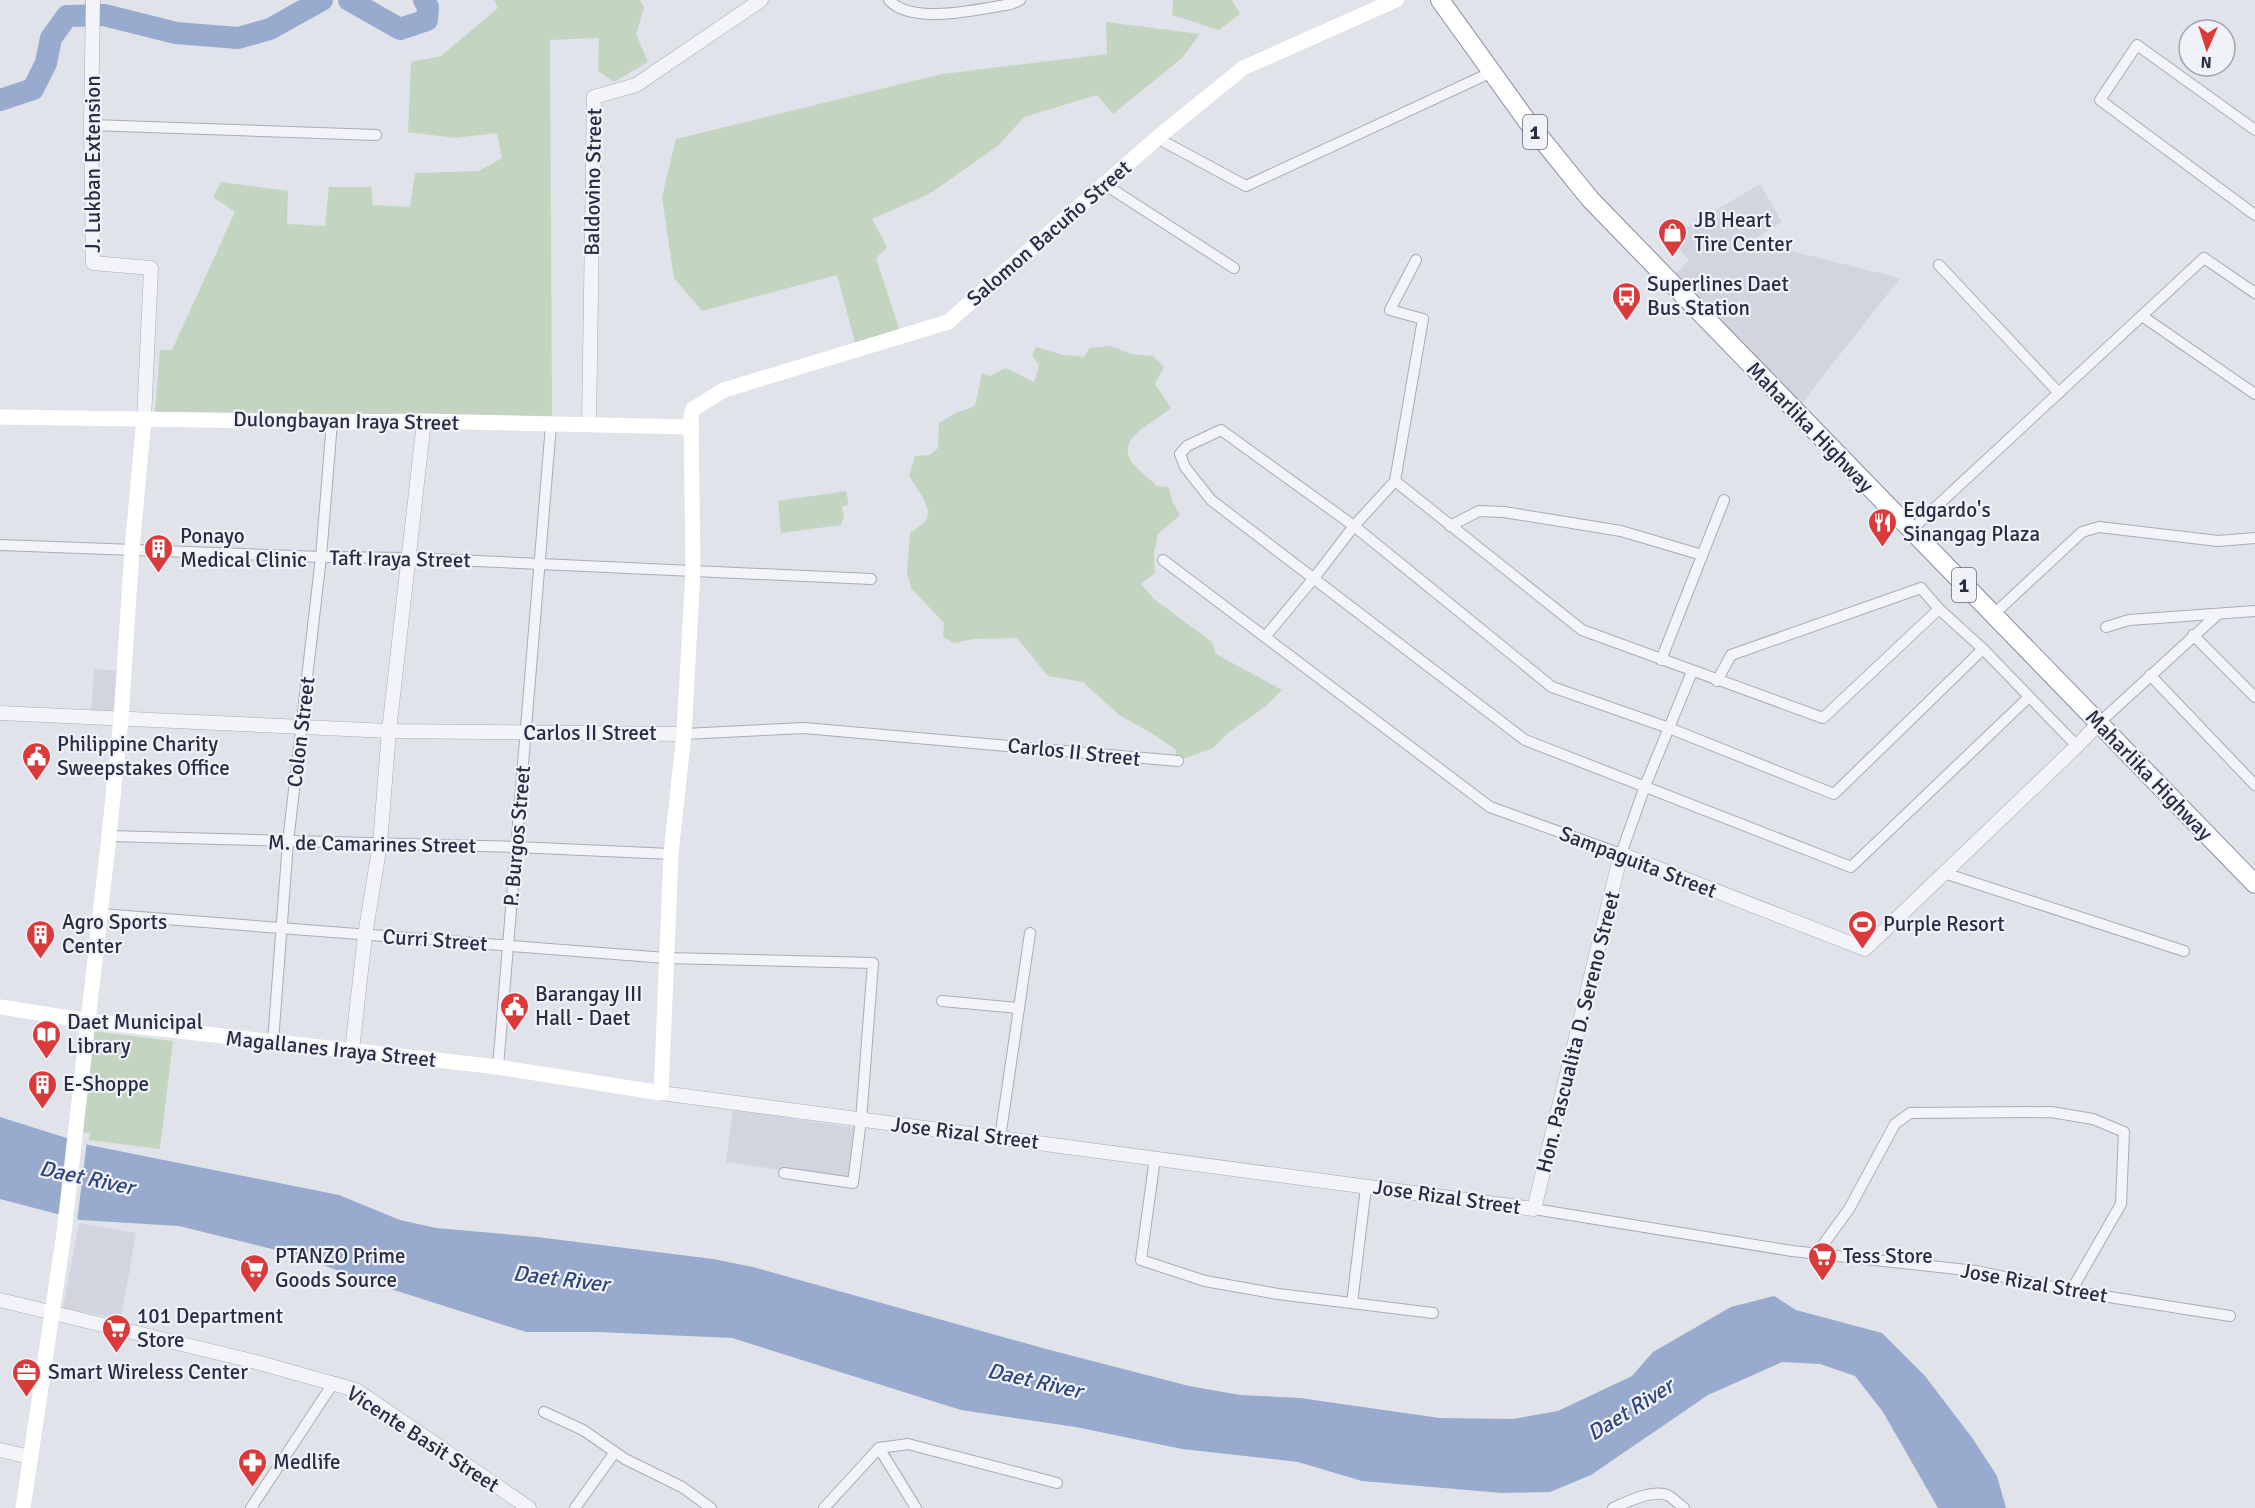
<svg xmlns="http://www.w3.org/2000/svg" width="2255" height="1508" viewBox="0 0 2255 1508" font-family="Signika,sans-serif">
  <style>
    .built { fill: #d2d5e0 }
    .green { fill: #c3d5c0 }
    .water { fill: #98aace }
    .pier { fill: #e0e3ea }
    .lines { fill: none; stroke-linecap: round; stroke-linejoin: round }
    .river { stroke: #98aace; stroke-width: 22 }
    .minor-casing { stroke: #a8acb8; stroke-width: 12 }
    .tertiary-casing { stroke: #a8acb8; stroke-width: 15 }
    .trunk-casing { stroke: #868da3; stroke-width: 20 }
    .minor { stroke: #f3f4f8; stroke-width: 10 }
    .tertiary { stroke: #f3f4f8; stroke-width: 14 }
    .secondary { stroke: #fff; stroke-width: 15 }
    .trunk { stroke: #fff; stroke-width: 18 }
    .labels { text-anchor: middle; stroke-width: 4.5; stroke-linejoin: round; paint-order: stroke }
    .shield { fill: #f0f2f8; stroke: #63687a; stroke-width: 1.5 }
    .shield-label { font-size: 20px; font-weight: bold; fill: #272d44 }
    .street-label { font-size: 21px; fill: #272d44; stroke: #f0f2f8 }
    .poi-label { font-size: 21px; fill: #272d44; stroke: #f0f2f8; text-anchor: start }
    .water-label { font-size: 22px; font-style: italic; fill: #2d457c; stroke: #f0f2f8 }
  </style>
  <rect width="100%" height="100%" fill="#e0e3ea"/>
  <g class="built">
    <polygon points="1760,184 1782,222 1751,241 1900,278 1802,403 1676,273 1689,260 1669,238"/>
    <polygon points="94,669 121,671 118,716 91,715"/>
    <polygon points="733,1110 857,1128 851,1180 726,1162"/>
    <polygon points="79,1223 136,1233 121,1319 63,1308"/>
  </g>
  <g class="green">
    <polygon points="494,0 640,0 644,8 636,34 648,62 614,82 598,71 599,38 550,40 552,416 155,412 160,350 172,350 235,212 213,197 221,182 288,191 287,224 325,226 329,187 371,187 373,205 410,207 415,173 479,171 502,158 497,133 455,138 408,132 411,62 441,56 498,8"/>
    <polygon points="1173,0 1232,0 1240,14 1219,30 1172,15"/>
    <polygon points="1106,22 1200,34 1182,58 1113,114 1097,95 1024,117 999,145 929,194 872,219 887,247 876,258 901,334 856,346 837,275 702,311 674,278 662,197 676,139 942,74 1107,54"/>
    <path d="M1110,346l21,8 22,2 11,11 -9,17 16,24c-14,13 -53,28 -41,51 5,10 19,19 27,27l12,1 3,14 8,14 -22,19 -4,19 1,20 -14,11 13,15 58,43 4,12 66,36 -16,16 -38,27 -15,15 -38,14 1,-12 -23,-16 -34,-19 -36,-33 -35,-6 -31,-38 -44,1 -19,4 -11,-6 1,-14 -33,-35 -4,-16 3,-39 15,-11 4,-10 -7,-16 -13,-20 6,-20 15,-1 8,-7 1,-25 16,-10 20,-7 7,-33 8,3 16,-8 28,14 5,-17 -7,-10 4,-8 27,8 21,2 6,-9z"/>
    <polygon points="846,491 849,505 842,506 844,516 841,525 781,533 778,501"/>
    <polygon points="91,1031 173,1041 160,1149 89,1140 90,1133 79,1132"/>
  </g>
  <polygon class="water" points="0,1117 89,1145 339,1195 400,1220 436,1228 537,1237 713,1259 753,1267 1046,1349 1189,1386 1240,1395 1300,1398 1440,1418 1513,1419 1558,1411 1632,1376 1653,1352 1731,1307 1774,1296 1796,1310 1882,1333 1925,1376 1973,1439 1997,1476 2006,1508 1938,1508 1883,1412 1855,1376 1820,1364 1782,1362 1708,1395 1591,1475 1550,1492 1502,1493 1362,1481 1298,1462 1182,1449 1076,1427 961,1410 732,1338 598,1332 526,1332 369,1282 296,1255 179,1226 80,1220 0,1199"/>
  <polygon class="pier" points="71,1136 87,1141 77,1222 60,1218"/>
  <g class="lines">
    <g class="river">
      <polyline points="349,0 400,29 427,20 428,7 424,0"/>
      <polyline points="0,100 33,89 46,63 51,38 67,16 104,15 176,33 238,38 270,29 322,0"/>
    </g>
    <defs>
      <g id="minor">
        <path d="M889,0c23,26 91,9 122,4l9,-4"/>
        <polyline points="91,125 376,135"/>
        <polyline points="2255,130 2137,45 2100,100 2255,215"/>
        <polyline points="1157,138 1246,186 1492,72"/>
        <polyline points="1104,184 1234,268"/>
        <polyline points="1939,265 2059,393"/>
        <polyline points="2142,316 2255,394"/>
        <polyline points="1395,481 1582,630 1823,718 1939,609 1983,649"/>
        <polyline points="1450,526 1479,511 1504,512 1621,531 1702,555"/>
        <polyline points="1911,530 2204,258 2255,293"/>
        <polyline points="0,545 321,557 409,558 871,579"/>
        <polyline points="1163,560 1490,807 1621,854 1645,786 1692,672"/>
        <polyline points="1993,615 2082,532 2099,527 2218,541 2255,538"/>
        <polyline points="2106,627 2129,620 2255,611"/>
        <polyline points="2193,635 2255,697"/>
        <polyline points="1265,637 1314,578 1354,526 1395,481 1423,319 1390,310 1416,260"/>
        <polyline points="1661,660 1724,500"/>
        <polyline points="2150,675 2255,785"/>
        <polyline points="1717,681 1731,655 1921,588 1939,609"/>
        <polyline points="2029,697 1851,867 1525,740 1211,500 1185,467 1180,454 1187,446 1221,430 1354,526 1552,687 1669,728 1834,794 1983,649 2077,746"/>
        <polyline points="2099,723 2217,615"/>
        <polyline points="684,734 804,728 1178,761"/>
        <polyline points="109,836 516,847 671,854"/>
        <polyline points="1944,873 2184,951"/>
        <polyline points="101,914 666,958 873,963 861,1120 853,1183 784,1173"/>
        <polyline points="942,1001 1019,1008"/>
        <polyline points="273,1042 288,842 321,557 332,422"/>
        <polyline points="498,1067 551,425"/>
        <polyline points="1000,1138 1030,933"/>
        <polyline points="1155,1158 1141,1260 1205,1281 1278,1294 1433,1313"/>
        <polyline points="1534,1209 1792,1251 1976,1271 2071,1291 2230,1316"/>
        <polyline points="1817,1253 1849,1209 1895,1124 1910,1113 2051,1112 2093,1119 2124,1132 2121,1204 2071,1291"/>
        <polyline points="1352,1303 1366,1187"/>
        <polyline points="544,1412 583,1430 625,1459 682,1487 711,1508"/>
        <polyline points="879,1448 908,1444 1057,1483"/>
        <polyline points="251,1508 334,1382"/>
        <polyline points="575,1508 615,1452"/>
        <polyline points="824,1508 879,1448 916,1508"/>
        <path d="M1613,1508c13,-6 42,-20 56,-12 5,3 10,8 15,12"/>
      </g>
      <g id="tertiary">
        <polyline points="93,0 91,125 93,263 151,268 144,419"/>
        <polyline points="589,425 594,97 636,85 761,0"/>
        <polyline points="0,713 389,731 684,734"/>
        <polyline points="352,1051 365,935 380,844 389,731 424,421"/>
        <polyline points="661,1093 1534,1209 1621,854 1865,949 2077,746 2099,723"/>
        <polyline points="0,1300 256,1362 356,1390 529,1508"/>
        <polyline points="0,1450 30,1457"/>
      </g>
      <polyline id="trunk" points="1440,0 1527,121 1590,199 2255,884"/>
    </defs>
    <use href="#minor" class="minor-casing"/>
    <use href="#tertiary" class="tertiary-casing"/>
    <use href="#trunk" class="trunk-casing"/>
    <use href="#minor" class="minor"/>
    <use href="#tertiary" class="tertiary"/>
    <g class="secondary">
      <polyline points="0,417 332,422 424,421 692,427"/>
      <polyline points="0,1007 89,1021 498,1067 661,1093 671,854 684,734 693,571 691,416 693,409 724,390 948,322 1157,138 1243,68 1396,0"/>
      <polyline points="23,1508 64,1233 109,836 121,719 132,549 144,419"/>
    </g>
    <use href="#trunk" class="trunk"/>
  </g>
  <defs>
    <symbol id="shop-pin" viewBox="-11 -11 22 30"><path d="M0 17L-7.5 6A9.5 9.5 0 1 1 7.5 6Z" fill="#db3a3b" stroke="#f0f2f8"/><path d="M-5-2.5h2.3a2.7 3.5 0 0 1 5.4 0H5L5.5 6h-11ZM-1.5-2.5h3a1.5 2.3 0 0 0-3 0Z" fill="#fff"/></symbol>
    <symbol id="bus-pin" viewBox="-11 -11 22 30"><path d="M0 17L-7.5 6A9.5 9.5 0 1 1 7.5 6Z" fill="#db3a3b" stroke="#f0f2f8"/><path d="M-5-6H5V4H4V6H2V4H-2V6H-4V4H-5ZM-3.5-4V0h7V-4ZM-3.5 1.2v1.5H-2V1.2ZM2 1.2v1.5H3.5V1.2Z" fill="#fff"/></symbol>
    <symbol id="restaurant-pin" viewBox="-11 -11 22 30"><path d="M0 17L-7.5 6A9.5 9.5 0 1 1 7.5 6Z" fill="#db3a3b" stroke="#f0f2f8"/><path d="M-5-6h1v4h1v-4h1v4h1v-4h1v5L-1.5 .5V6h-2V.5L-5-1ZM5-6V6H3V1.5H1.5Q1.5-4 5-6Z" fill="#fff"/></symbol>
    <symbol id="building-pin" viewBox="-11 -11 22 30"><path d="M0 17L-7.5 6A9.5 9.5 0 1 1 7.5 6Z" fill="#db3a3b" stroke="#f0f2f8"/><path d="M-4-6H4V6H1V3H-1V6H-4ZM-2.5-4.3h1.7v1.8h-1.7ZM.8-4.3h1.7v1.8H.8ZM-2.5-1h1.7V.8h-1.7ZM.8-1h1.7V.8H.8Z" fill="#fff"/></symbol>
    <symbol id="civic-pin" viewBox="-11 -11 22 30"><path d="M0 17L-7.5 6A9.5 9.5 0 1 1 7.5 6Z" fill="#db3a3b" stroke="#f0f2f8"/><path d="M-.6-6.5H3V-4.5H.6V-3L4-1V1h2V6H-6V1h2V-1L-.6-3ZM-1.2 2.5V6h2.4V2.5Z" fill="#fff"/></symbol>
    <symbol id="stadium-pin" viewBox="-11 -11 22 30"><path d="M0 17L-7.5 6A9.5 9.5 0 1 1 7.5 6Z" fill="#db3a3b" stroke="#f0f2f8"/><path d="M0-5a6.5 5 0 1 0 0 10a6.5 5 0 1 0 0-10ZM-3.5-1.8h7v3.6h-7Z" fill="#fff"/></symbol>
    <symbol id="library-pin" viewBox="-11 -11 22 30"><path d="M0 17L-7.5 6A9.5 9.5 0 1 1 7.5 6Z" fill="#db3a3b" stroke="#f0f2f8"/><path d="M-6-4Q-3-5.5-.7-3.5V5Q-3 3-6 4ZM6-4Q3-5.5 .7-3.5V5Q3 3 6 4Z" fill="#fff"/></symbol>
    <symbol id="supermarket-pin" viewBox="-11 -11 22 30"><path d="M0 17L-7.5 6A9.5 9.5 0 1 1 7.5 6Z" fill="#db3a3b" stroke="#f0f2f8"/><path d="M-6-5.5h2.5l.6 2H6L4.5 2H-2.5L-4.4-4H-6ZM-1.5 3.2a1.3 1.3 0 1 0 .1 0ZM3 3.2a1.3 1.3 0 1 0 .1 0Z" fill="#fff"/></symbol>
    <symbol id="office-pin" viewBox="-11 -11 22 30"><path d="M0 17L-7.5 6A9.5 9.5 0 1 1 7.5 6Z" fill="#db3a3b" stroke="#f0f2f8"/><path d="M-6-3h4V-5.5h4V-3h4V5H-6ZM-1-4.5V-3h2v-1.5ZM-6 0V1H6V0Z" fill="#fff"/></symbol>
    <symbol id="pharmacy-pin" viewBox="-11 -11 22 30"><path d="M0 17L-7.5 6A9.5 9.5 0 1 1 7.5 6Z" fill="#db3a3b" stroke="#f0f2f8"/><path d="M-2-6h4v4h4v4h-4v4h-4v-4h-4v-4h4Z" fill="#fff"/></symbol>
  </defs>
  <g fill-rule="evenodd">
    <use href="#shop-pin" x="1656" y="216" width="33" height="45"/>
    <use href="#bus-pin" x="1610" y="280" width="33" height="45"/>
    <use href="#restaurant-pin" x="1866" y="506" width="33" height="45"/>
    <use href="#building-pin" x="142" y="532" width="33" height="45"/>
    <use href="#civic-pin" x="20" y="740" width="33" height="45"/>
    <use href="#stadium-pin" x="1846" y="908" width="33" height="45"/>
    <use href="#building-pin" x="24" y="918" width="33" height="45"/>
    <use href="#civic-pin" x="498" y="990" width="33" height="45"/>
    <use href="#library-pin" x="30" y="1018" width="33" height="45"/>
    <use href="#building-pin" x="26" y="1068" width="33" height="45"/>
    <use href="#supermarket-pin" x="1806" y="1240" width="33" height="45"/>
    <use href="#supermarket-pin" x="238" y="1252" width="33" height="45"/>
    <use href="#supermarket-pin" x="100" y="1312" width="33" height="45"/>
    <use href="#office-pin" x="10" y="1356" width="33" height="45"/>
    <use href="#pharmacy-pin" x="236" y="1446" width="33" height="45"/>
  </g>
  <g class="labels">
    <g class="shield">
      <rect x="1523" y="115" width="24" height="34" rx="4.5"/>
      <rect x="1952" y="568" width="24" height="34" rx="4.5"/>
    </g>
    <g class="shield-label">
      <text x="1535" y="139">1</text>
      <text x="1964" y="592">1</text>
    </g>
    <g class="street-label">
      <text transform="translate(93 164) rotate(-90)" y="7">J. Lukban Extension</text>
      <text transform="translate(593 182) rotate(-89)" y="7">Baldovino Street</text>
      <text transform="translate(1049 233) rotate(-41)" y="7">Salomon Bacuño Street</text>
      <text transform="translate(346 421) rotate(1)" y="7">Dulongbayan Iraya Street</text>
      <text transform="translate(1810 427) rotate(46)" y="7">Maharlika Highway</text>
      <text transform="translate(400 559) rotate(1)" y="7">Taft Iraya Street</text>
      <text transform="translate(301 732) rotate(-83)" y="7">Colon Street</text>
      <text x="590" y="740">Carlos II Street</text>
      <text transform="translate(1074 752) rotate(6)" y="7">Carlos II Street</text>
      <text transform="translate(2149 775) rotate(46)" y="7">Maharlika Highway</text>
      <text transform="translate(517 836) rotate(-85)" y="7">P. Burgos Street</text>
      <text transform="translate(372 844) rotate(1)" y="7">M. de Camarines Street</text>
      <text transform="translate(1638 862) rotate(21)" y="7">Sampaguita Street</text>
      <text transform="translate(435 940) rotate(4)" y="7">Curri Street</text>
      <text transform="translate(1578 1032) rotate(-76)" y="7">Hon. Pascualita D. Sereno Street</text>
      <text transform="translate(331 1049) rotate(6)" y="7">Magallanes Iraya Street</text>
      <text transform="translate(965 1133) rotate(7)" y="7">Jose Rizal Street</text>
      <text transform="translate(1447 1197) rotate(8)" y="7">Jose Rizal Street</text>
      <text transform="translate(2034 1283) rotate(10)" y="7">Jose Rizal Street</text>
      <text transform="translate(423 1439) rotate(33)" y="7">Vicente Basit Street</text>
    </g>
    <g class="poi-label">
      <text x="1694" y="227">JB Heart<tspan x="1694" dy="24">Tire Center</tspan></text>
      <text x="1647" y="291">Superlines Daet<tspan x="1647" dy="24">Bus Station</tspan></text>
      <text x="1903" y="517">Edgardo's<tspan x="1903" dy="24">Sinangag Plaza</tspan></text>
      <text x="180" y="543">Ponayo<tspan x="180" dy="24">Medical Clinic</tspan></text>
      <text x="57" y="751">Philippine Charity<tspan x="57" dy="24">Sweepstakes Office</tspan></text>
      <text x="62" y="929">Agro Sports<tspan x="62" dy="24">Center</tspan></text>
      <text x="1883" y="931">Purple Resort</text>
      <text x="535" y="1001">Barangay III<tspan x="535" dy="24">Hall - Daet</tspan></text>
      <text x="67" y="1029">Daet Municipal<tspan x="67" dy="24">Library</tspan></text>
      <text x="63" y="1091">E-Shoppe</text>
      <text x="275" y="1263">PTANZO Prime<tspan x="275" dy="24">Goods Source</tspan></text>
      <text x="1843" y="1263">Tess Store</text>
      <text x="137" y="1323">101 Department<tspan x="137" dy="24">Store</tspan></text>
      <text x="48" y="1379">Smart Wireless Center</text>
      <text x="273" y="1469">Medlife</text>
    </g>
    <g class="water-label">
      <text transform="translate(87 1177) rotate(12)" y="8">Daet River</text>
      <text transform="translate(561 1278) rotate(7)" y="8">Daet River</text>
      <text transform="translate(1035 1380) rotate(13)" y="8">Daet River</text>
      <text transform="translate(1630 1409) rotate(-32)" y="8">Daet River</text>
    </g>
  </g>
  <g transform="translate(2207 48) rotate(183)"><circle r="28" fill="#f0f2f8" stroke="#a0a3b0" stroke-width="1.5"/>
  <path d="M0-4.5L10 22L0 15L-10 22Z" fill="#db3a3b"/>
  <text y="-9" font-size="16" font-weight="bold" text-anchor="middle" fill="#272d44">N</text>
  </g>
</svg>
